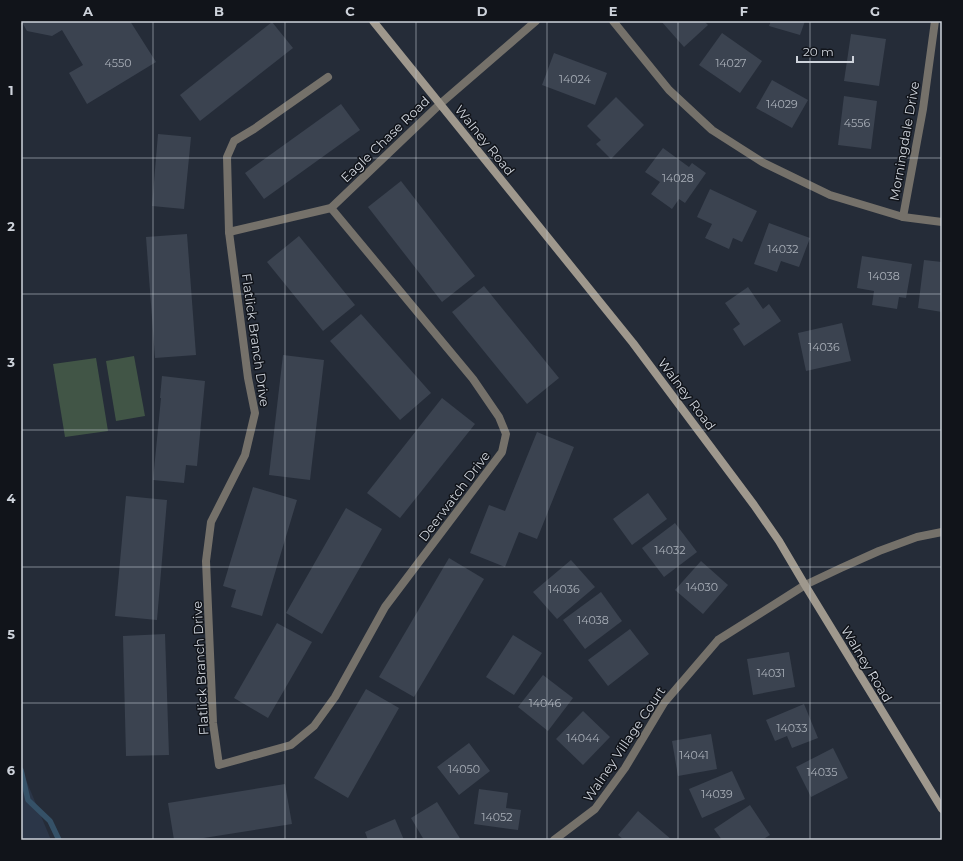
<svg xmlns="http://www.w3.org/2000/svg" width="963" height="861" viewBox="0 0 963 861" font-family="Montserrat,sans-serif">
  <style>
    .built { fill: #2b3648 }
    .green { fill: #415546 }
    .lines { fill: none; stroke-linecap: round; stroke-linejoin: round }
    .stream { stroke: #355167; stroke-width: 5.5 }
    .building { fill: #3b4350 }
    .minor { stroke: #75716a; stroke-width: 8 }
    .secondary { stroke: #9f988d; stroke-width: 8 }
    .grid { fill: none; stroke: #ced3db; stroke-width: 1; stroke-opacity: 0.55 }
    .labels { text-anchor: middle; stroke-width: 3; stroke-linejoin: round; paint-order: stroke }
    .number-label { font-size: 11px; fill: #a9afb8 }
    .street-label { font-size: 13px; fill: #ced3db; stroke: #11141a }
    .neatline { fill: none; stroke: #ced3db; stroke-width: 1.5 }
    .grid-label { font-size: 13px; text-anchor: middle; font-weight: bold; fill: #ced3db }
  </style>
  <rect width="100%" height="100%" fill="#252c38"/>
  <polygon class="built" points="21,768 51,840 21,840"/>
  <g class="green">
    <polygon points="134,356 145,416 116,421 106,361"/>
    <polygon points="96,358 108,431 65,437 53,364"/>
  </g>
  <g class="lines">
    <polyline class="stream" points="21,770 28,800 50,821 59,840"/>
  </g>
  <g class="building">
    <polygon points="21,21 130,21 156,62 87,104 69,73 83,65 62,30 52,36 27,31 23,24 21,25"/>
    <polygon points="661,21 704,21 708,25 684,47"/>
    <polygon points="771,21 805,21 800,35 769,26"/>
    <polygon points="272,22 293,48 200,121 180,95"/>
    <polygon points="722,33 762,61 740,93 699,65"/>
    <polygon points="851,34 886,39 879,86 844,81"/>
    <polygon points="554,53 607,73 595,105 542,85"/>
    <polygon points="772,80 808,100 792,128 756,108"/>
    <polygon points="844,96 877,101 871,149 838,145"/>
    <polygon points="616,97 644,125 611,159 596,144 601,140 587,126"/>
    <polygon points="341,104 360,130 264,199 245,173"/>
    <polygon points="158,134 191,137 184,209 152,206"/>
    <polygon points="663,148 689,167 692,163 706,173 685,203 679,199 672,209 651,194 660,182 645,172"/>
    <polygon points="401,181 475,276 442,302 368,207"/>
    <polygon points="710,189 757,211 742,242 733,238 729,249 705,238 712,224 697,217"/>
    <polygon points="769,223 810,238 799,267 781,261 777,272 754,264"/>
    <polygon points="187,234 196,355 155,358 146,237"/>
    <polygon points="299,236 355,305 323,331 267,262"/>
    <polygon points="862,256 912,264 906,298 899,297 897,309 872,305 874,291 857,288"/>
    <polygon points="924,260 942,262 942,312 918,308"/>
    <polygon points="484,286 559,378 527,404 452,312"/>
    <polygon points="748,287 763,309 769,304 781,321 744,346 733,329 740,324 725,303"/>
    <polygon points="361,314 431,393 400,420 330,341"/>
    <polygon points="842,323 851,361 806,371 798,333"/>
    <polygon points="283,355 324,360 310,480 269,475"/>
    <polygon points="162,376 205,381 197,466 186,465 184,483 153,480 161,398 160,398"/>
    <polygon points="442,398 475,424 400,518 367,493"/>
    <polygon points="537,432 574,447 537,539 519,532 505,567 470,553 489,505 505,511"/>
    <polygon points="253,487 297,500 262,616 231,607 236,590 223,586"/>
    <polygon points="648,493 667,519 632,545 613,519"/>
    <polygon points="126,496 167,500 157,620 115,616"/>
    <polygon points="346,508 382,529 322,634 286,613"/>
    <polygon points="675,523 697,552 664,577 642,548"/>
    <polygon points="449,558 484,579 414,697 379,677"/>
    <polygon points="571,560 595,587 557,619 533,592"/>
    <polygon points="701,561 728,585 703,614 675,590"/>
    <polygon points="601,592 622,621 585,649 563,620"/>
    <polygon points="277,623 312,642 268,718 234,698"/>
    <polygon points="630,629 649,654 608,686 588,660"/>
    <polygon points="165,634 169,755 126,756 123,636"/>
    <polygon points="513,635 542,653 514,695 486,677"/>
    <polygon points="789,652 795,687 753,695 747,659"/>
    <polygon points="543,675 573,698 548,731 518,707"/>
    <polygon points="366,689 399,708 348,798 314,778"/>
    <polygon points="804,704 818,738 792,748 787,736 775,741 766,720"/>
    <polygon points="583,711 610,737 583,765 556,739"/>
    <polygon points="711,734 717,769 678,776 672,741"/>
    <polygon points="469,743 490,771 459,795 437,767"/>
    <polygon points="833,748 848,778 811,797 796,767"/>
    <polygon points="732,771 745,799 702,818 689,789"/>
    <polygon points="285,784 292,824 191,840 174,840 168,803"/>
    <polygon points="479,789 508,793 506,808 521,810 518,830 474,824"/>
    <polygon points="437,802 461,840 424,840 411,818"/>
    <polygon points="750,805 770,835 762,840 722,840 714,829"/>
    <polygon points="638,811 672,840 624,840 618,835"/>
    <polygon points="395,819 404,840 368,840 365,832"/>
  </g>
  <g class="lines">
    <g class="minor">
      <polyline points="613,21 669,90 712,130 762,162 830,195 903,217 942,222"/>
      <polyline points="328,77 254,129 234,141 227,157 229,232 248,378 255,413 245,455 211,522 206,561 213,723 219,765 291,745 314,726 335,697 385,607 502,452 506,434 499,417 473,379 331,208"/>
      <polyline points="903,217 923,109 935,21"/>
      <polyline points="229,232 331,208 440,104 536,21"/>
      <polyline points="554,840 595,809 625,768 664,703 718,640 805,585 841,568 879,551 917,537 942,532"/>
    </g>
    <polyline class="secondary" points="373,21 633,343 754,505 779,541 805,585 942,809"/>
  </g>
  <path class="grid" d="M153,21v819M285,21v819M416,21v819M547,21v819M678,21v819M810,21v819M21,158h921M21,294h921M21,430h921M21,567h921M21,703h921"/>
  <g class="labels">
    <g class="number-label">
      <text x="118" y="67">4550</text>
      <text x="731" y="67">14027</text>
      <text x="575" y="83">14024</text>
      <text x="782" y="108">14029</text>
      <text x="857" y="127">4556</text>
      <text x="678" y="182">14028</text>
      <text x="783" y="253">14032</text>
      <text x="884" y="280">14038</text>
      <text x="824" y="351">14036</text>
      <text x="670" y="554">14032</text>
      <text x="702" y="591">14030</text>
      <text x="564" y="593">14036</text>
      <text x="593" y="624">14038</text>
      <text x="771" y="677">14031</text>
      <text x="545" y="707">14046</text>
      <text x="792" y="732">14033</text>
      <text x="583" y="742">14044</text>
      <text x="694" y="759">14041</text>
      <text x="464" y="773">14050</text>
      <text x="822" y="776">14035</text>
      <text x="717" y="798">14039</text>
      <text x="497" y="821">14052</text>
    </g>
    <g class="street-label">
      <text transform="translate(385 139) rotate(-44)" y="5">Eagle Chase Road</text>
      <text transform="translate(485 140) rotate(51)" y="5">Walney Road</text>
      <text transform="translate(904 141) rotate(-80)" y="5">Morningdale Drive</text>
      <text transform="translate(256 340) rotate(82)" y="5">Flatlick Branch Drive</text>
      <text transform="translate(687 394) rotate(53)" y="5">Walney Road</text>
      <text transform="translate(454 496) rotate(-53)" y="5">Deerwatch Drive</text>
      <text transform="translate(867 664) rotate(59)" y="5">Walney Road</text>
      <text transform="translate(200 668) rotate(-93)" y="5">Flatlick Branch Drive</text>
      <text transform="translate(624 744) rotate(-56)" y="5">Walney Village Court</text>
    </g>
  </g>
  <rect width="963" height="861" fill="none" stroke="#11141a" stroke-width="44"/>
  <path d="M797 56v6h56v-6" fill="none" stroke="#ced3db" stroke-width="2"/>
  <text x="803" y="56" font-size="12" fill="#ced3db" stroke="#11141a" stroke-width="3" paint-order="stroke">20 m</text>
  <rect x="22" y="22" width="919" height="817" class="neatline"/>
  <g class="grid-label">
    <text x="88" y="16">A</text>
    <text x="219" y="16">B</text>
    <text x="350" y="16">C</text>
    <text x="482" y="16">D</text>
    <text x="613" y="16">E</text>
    <text x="744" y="16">F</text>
    <text x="875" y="16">G</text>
    <text x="11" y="95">1</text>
    <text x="11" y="231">2</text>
    <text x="11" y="367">3</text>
    <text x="11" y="503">4</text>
    <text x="11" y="639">5</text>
    <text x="11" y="775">6</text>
  </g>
</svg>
